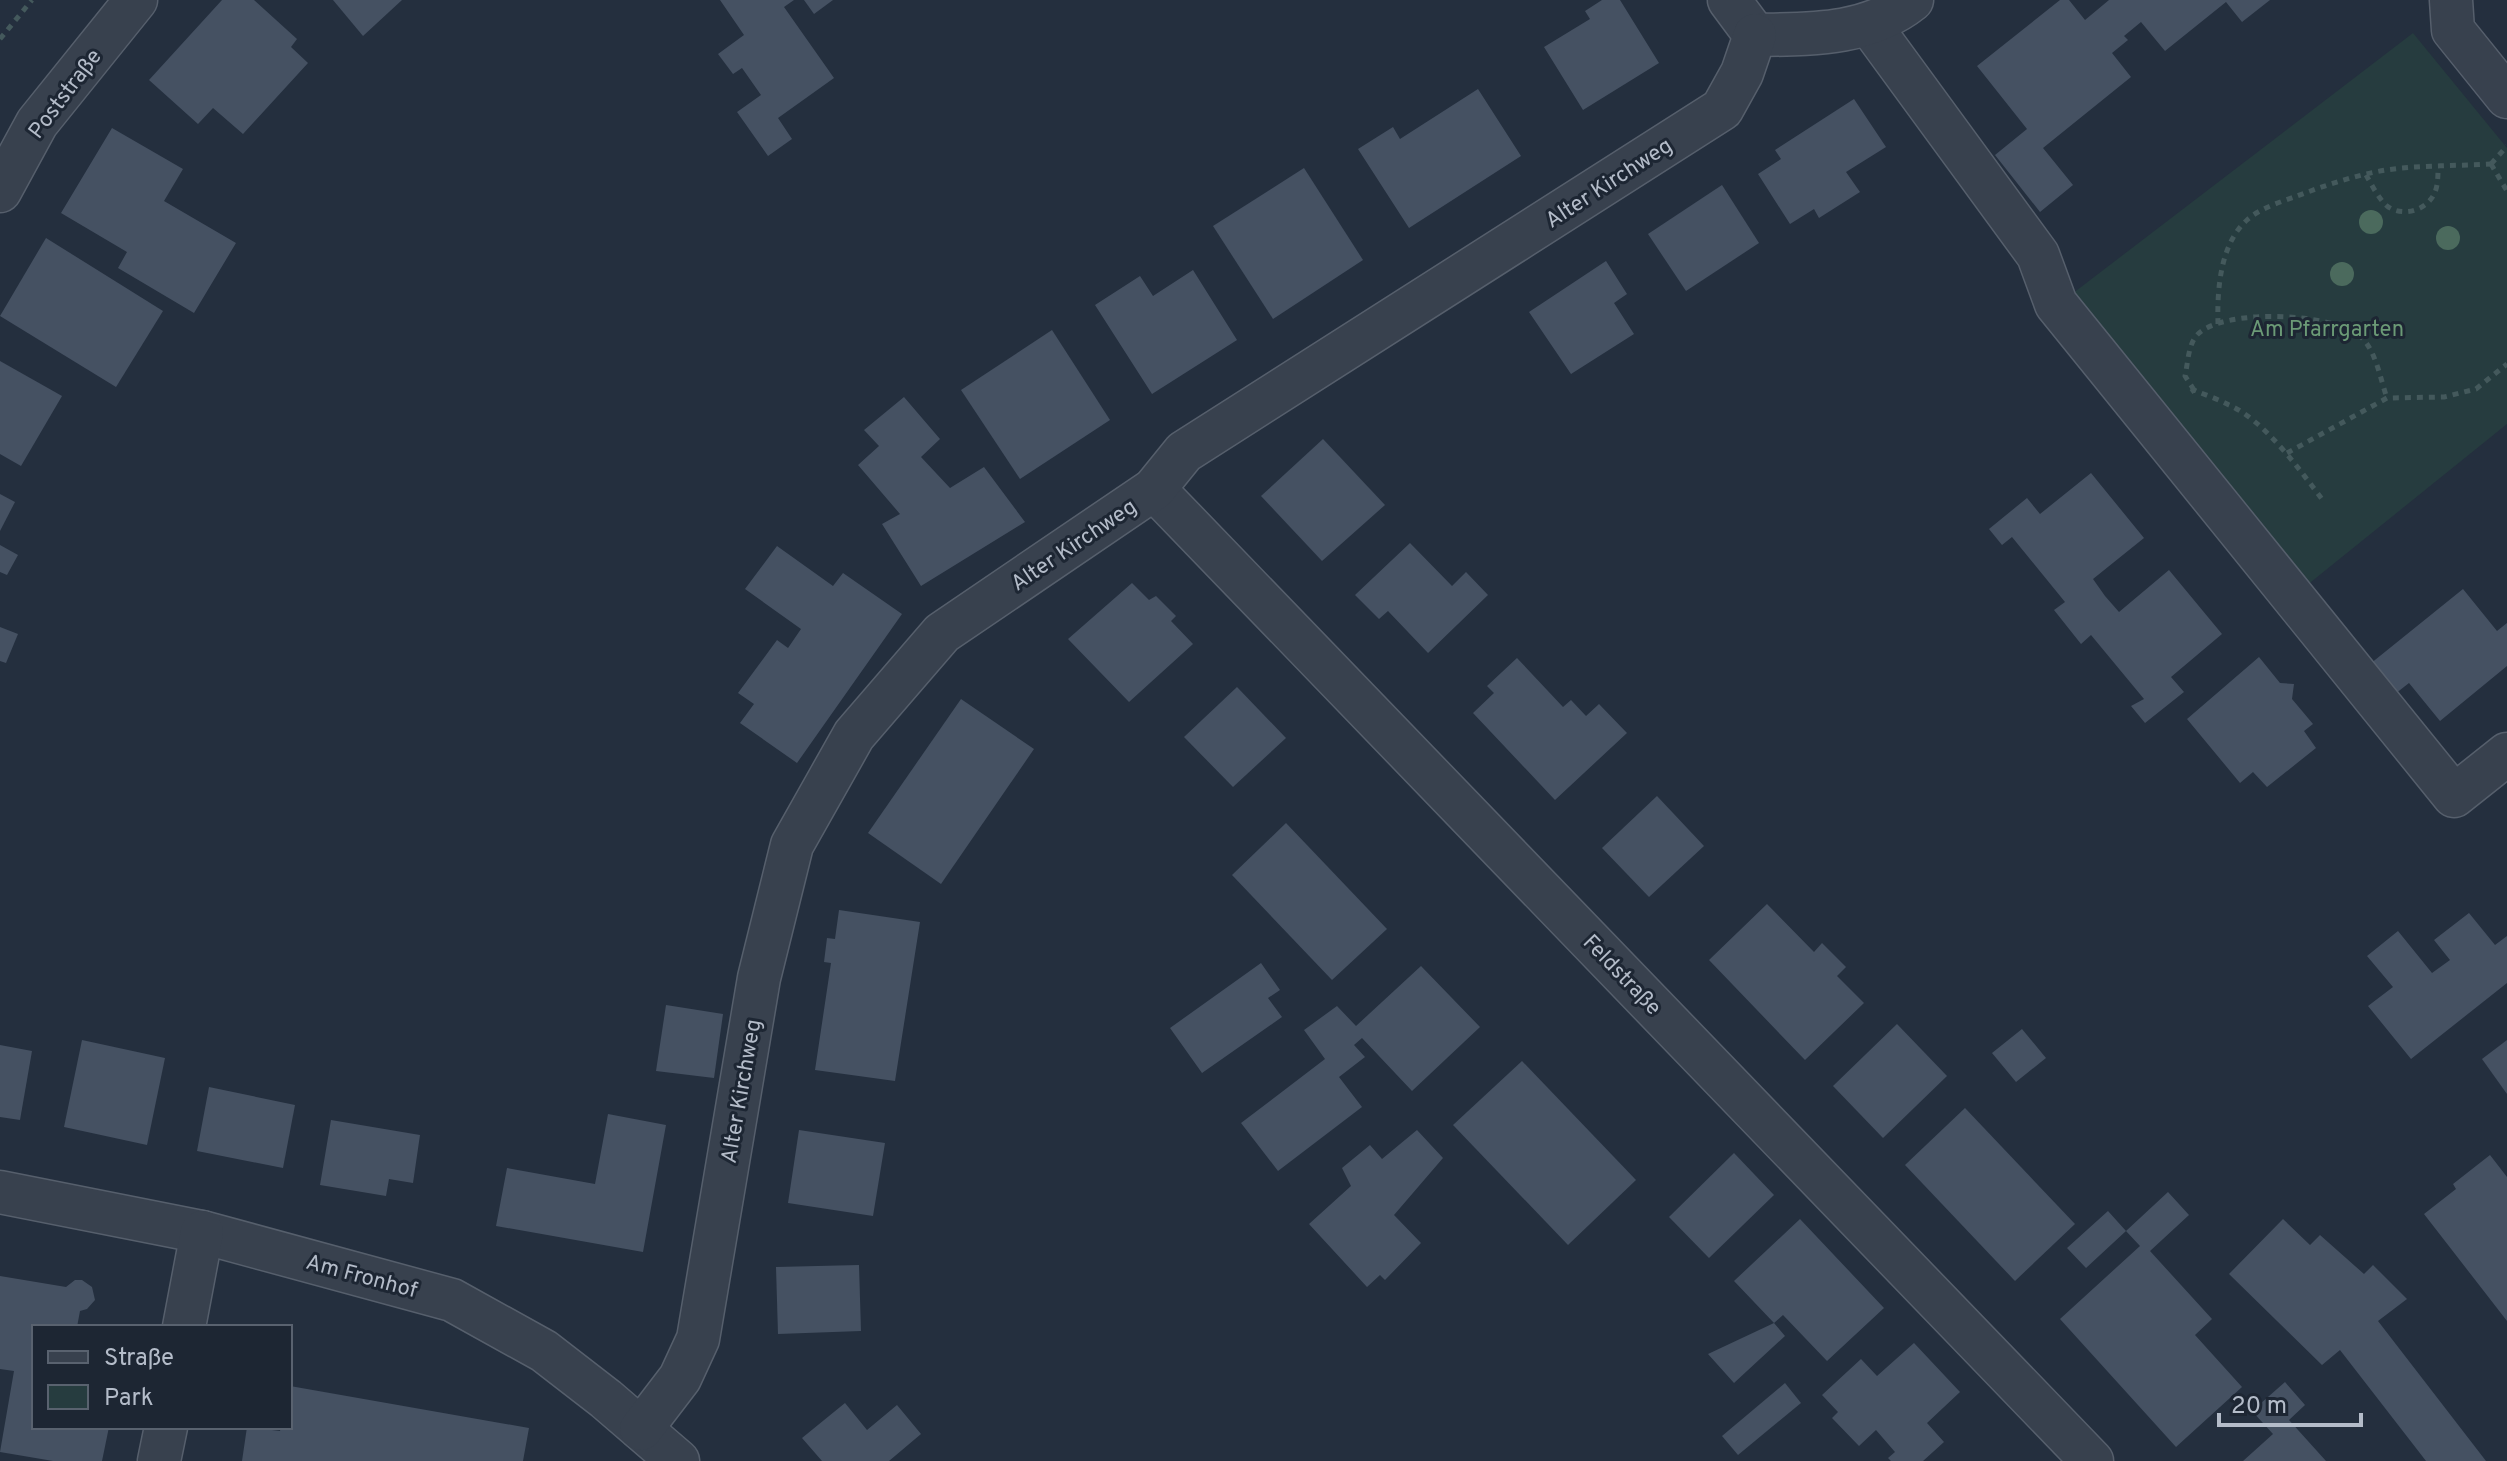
<svg xmlns="http://www.w3.org/2000/svg" width="2507" height="1461" viewBox="0 0 2507 1461" font-family="Overpass,sans-serif">
  <style>
    .green { fill: #263c3f }
    .building { fill: #455162 }
    .lines { fill: none; stroke-linecap: round; stroke-linejoin: round }
    .minor-casing { stroke: #565f6c; stroke-width: 45 }
    .path { stroke: #44595c; stroke-width: 5; stroke-dasharray: 6 6; stroke-linecap: butt }
    .minor { stroke: #38414e; stroke-width: 42 }
    .tree { fill: #4b6a5d }
    .labels { text-anchor: middle; stroke-width: 6; stroke-linejoin: round; paint-order: stroke }
    .street-label { font-size: 22px; fill: #b4bcc9; stroke: #1d2633 }
    .park-label { font-size: 22px; fill: #6b9a76; stroke: #1d2633 }
  </style>
  <rect width="100%" height="100%" fill="#242f3e"/>
  <polygon class="green" points="2413,33 2507,148 2507,424 2306,586 2068,297"/>
  <g class="building">
    <polygon points="222,0 254,0 297,39 291,47 308,63 243,134 213,108 198,124 149,80"/>
    <polygon points="333,0 402,0 363,36"/>
    <polygon points="720,0 794,0 784,7 834,78 778,118 792,139 768,156 737,112 761,95 742,68 733,74 718,54 744,35"/>
    <polygon points="804,0 833,0 814,14"/>
    <polygon points="1602,0 1620,0 1659,63 1583,110 1544,47 1590,19 1585,11"/>
    <polygon points="2060,0 2069,0 2085,20 2109,0 2270,0 2242,22 2226,2 2165,51 2141,22 2124,36 2128,40 2112,53 2131,77 2043,148 2073,185 2040,212 1995,155 2027,129 1977,66"/>
    <polygon points="1478,89 1521,156 1409,228 1358,149 1393,127 1400,139"/>
    <polygon points="1854,99 1886,147 1846,172 1860,192 1819,218 1814,209 1790,224 1758,174 1781,159 1775,150"/>
    <polygon points="112,128 183,169 164,201 236,243 194,313 118,268 127,252 61,213"/>
    <polygon points="1304,168 1363,260 1273,319 1213,226"/>
    <polygon points="1722,185 1759,243 1686,291 1648,234"/>
    <polygon points="46,238 163,311 116,387 0,316"/>
    <polygon points="1606,261 1627,294 1614,303 1634,334 1571,374 1529,312"/>
    <polygon points="1193,270 1237,340 1152,394 1095,305 1140,276 1153,296"/>
    <polygon points="1052,330 1110,420 1020,479 961,390"/>
    <polygon points="0,361 62,396 21,466 0,454"/>
    <polygon points="904,397 940,439 921,457 950,488 984,467 1025,522 921,586 882,524 900,514 858,465 879,446 864,430"/>
    <polygon points="1323,439 1385,505 1322,561 1261,496"/>
    <polygon points="2091,473 2144,538 2093,579 2105,596 2119,612 2169,570 2222,634 2171,677 2184,692 2145,723 2131,706 2144,699 2091,635 2081,644 2054,610 2065,602 2012,537 2002,545 1989,529 2027,498 2040,514"/>
    <polygon points="0,494 15,502 0,531"/>
    <polygon points="1410,543 1452,586 1466,572 1488,595 1428,653 1388,611 1379,619 1355,595"/>
    <polygon points="0,545 18,555 7,575 0,572"/>
    <polygon points="777,546 833,586 843,573 902,614 797,763 740,723 754,704 738,693 777,640 788,648 801,629 745,589"/>
    <polygon points="1132,583 1149,600 1156,596 1176,616 1171,621 1193,644 1129,702 1068,639"/>
    <polygon points="2463,589 2497,631 2507,623 2507,666 2440,721 2409,683 2395,694 2370,664"/>
    <polygon points="0,627 18,634 6,663 0,661"/>
    <polygon points="2259,657 2280,683 2294,684 2292,699 2313,724 2304,731 2316,748 2267,787 2253,772 2240,783 2187,719"/>
    <polygon points="1517,658 1563,707 1571,700 1586,716 1599,704 1627,733 1555,800 1473,713 1494,693 1487,686"/>
    <polygon points="1237,687 1286,738 1233,787 1184,737"/>
    <polygon points="961,699 1034,749 941,884 868,833"/>
    <polygon points="1657,796 1704,846 1649,897 1602,848"/>
    <polygon points="1286,823 1387,929 1332,980 1232,875"/>
    <polygon points="1767,904 1814,952 1822,943 1846,967 1837,976 1864,1003 1805,1060 1709,960"/>
    <polygon points="839,910 920,922 895,1081 815,1070 831,963 824,962 827,938 835,939"/>
    <polygon points="2469,913 2495,945 2507,936 2507,983 2411,1059 2368,1006 2393,987 2367,956 2398,931 2432,973 2450,960 2434,940"/>
    <polygon points="1261,963 1280,990 1268,998 1282,1017 1202,1073 1170,1028"/>
    <polygon points="1421,966 1480,1027 1412,1091 1362,1038 1354,1045 1365,1057 1339,1077 1362,1107 1278,1171 1241,1123 1325,1059 1304,1030 1337,1006 1356,1026"/>
    <polygon points="666,1005 723,1014 714,1078 656,1071"/>
    <polygon points="1897,1024 1947,1076 1883,1138 1833,1086"/>
    <polygon points="2022,1029 2046,1058 2016,1082 1992,1053"/>
    <polygon points="82,1040 165,1058 147,1145 64,1127"/>
    <polygon points="2507,1040 2507,1094 2482,1059"/>
    <polygon points="0,1045 32,1051 20,1120 0,1117"/>
    <polygon points="1522,1061 1636,1180 1568,1245 1453,1125"/>
    <polygon points="209,1087 295,1105 283,1168 197,1151"/>
    <polygon points="1965,1108 2075,1224 2015,1281 1905,1165"/>
    <polygon points="608,1114 666,1125 643,1252 496,1226 507,1168 595,1184"/>
    <polygon points="331,1120 420,1135 413,1183 389,1179 386,1196 320,1185"/>
    <polygon points="799,1130 885,1143 873,1216 788,1203"/>
    <polygon points="1417,1130 1443,1158 1394,1215 1421,1243 1385,1280 1380,1275 1367,1287 1309,1224 1351,1186 1342,1168 1370,1145 1382,1159"/>
    <polygon points="1734,1153 1774,1195 1709,1258 1669,1217"/>
    <polygon points="2490,1155 2507,1177 2507,1321 2424,1214 2456,1189 2453,1184"/>
    <polygon points="2168,1192 2189,1215 2150,1251 2212,1319 2195,1335 2242,1387 2176,1447 2060,1319 2140,1246 2126,1231 2086,1268 2067,1248 2108,1211 2126,1231"/>
    <polygon points="1800,1219 1884,1308 1827,1361 1783,1315 1774,1323 1785,1336 1734,1383 1708,1354 1774,1323 1734,1281"/>
    <polygon points="2283,1219 2310,1245 2320,1235 2364,1274 2373,1265 2407,1299 2378,1321 2486,1461 2426,1461 2340,1350 2322,1365 2229,1274"/>
    <polygon points="859,1265 861,1331 778,1334 776,1267"/>
    <polygon points="0,1276 66,1287 75,1280 82,1280 92,1287 95,1300 87,1309 80,1311 77,1327 34,1327 34,1427 109,1427 102,1461 53,1461 0,1452 14,1371 0,1369"/>
    <polygon points="1914,1343 1960,1392 1927,1423 1944,1442 1923,1461 1891,1461 1888,1458 1895,1452 1876,1430 1859,1446 1832,1418 1838,1412 1822,1395 1861,1359 1877,1376"/>
    <polygon points="2285,1382 2305,1405 2289,1420 2326,1461 2243,1461 2273,1434 2252,1411"/>
    <polygon points="1785,1383 1801,1403 1738,1455 1722,1436"/>
    <polygon points="290,1386 529,1428 523,1461 242,1461 247,1427 280,1431 281,1427 290,1427"/>
    <polygon points="845,1403 867,1430 897,1405 921,1434 889,1461 822,1461 802,1438"/>
  </g>
  <g class="lines">
    <defs>
      <g id="minor">
        <polyline points="1729,0 1755,35"/>
        <polyline points="2451,0 2453,30 2507,97"/>
        <polyline points="1869,24 2038,255 2056,304 2454,796 2507,754"/>
        <path d="M1755,35c55,-1 112,1 157,-35"/>
        <polyline points="0,191 37,123 136,0"/>
        <polyline points="1154,489 2092,1461"/>
        <polyline points="0,1192 202,1232 452,1300 544,1351 606,1399 678,1461"/>
        <polyline points="184,1327 202,1232"/>
        <polyline points="641,1429 680,1378 698,1339 759,978 792,845 854,735 942,633 1154,489 1184,452 1722,109 1742,73 1755,35"/>
        <polyline points="159,1461 166,1427"/>
      </g>
    </defs>
    <use href="#minor" class="minor-casing"/>
    <g class="path">
      <polyline points="0,39 32,0"/>
      <polyline points="2491,164 2507,191"/>
      <polyline points="2491,164 2507,146"/>
      <path d="M2366,175c6,10 12,23 21,31 16,12 41,4 48,-14 3,-7 3,-17 3,-25"/>
      <path d="M2218,324c-1,-34 2,-80 29,-104 13,-12 34,-18 50,-24 29,-11 59,-21 89,-26 35,-5 70,-4 105,-6"/>
      <path d="M2194,390l-9,-14c3,-13 3,-31 12,-41 25,-27 136,-23 164,2 15,14 19,41 26,61"/>
      <path d="M2191,392l3,-2c11,5 24,9 35,15 36,16 70,64 93,94"/>
      <polyline points="2287,453 2387,398 2444,397 2476,389 2507,364"/>
    </g>
    <use href="#minor" class="minor"/>
  </g>
  <g class="tree">
    <circle cx="2371" cy="222" r="12"/>
    <circle cx="2448" cy="238" r="12"/>
    <circle cx="2342" cy="274" r="12"/>
  </g>
  <g class="labels">
    <g class="street-label">
      <text transform="translate(64 93) rotate(-53)" y="8">Poststraße</text>
      <text transform="translate(1608 182) rotate(-33)" y="8">Alter Kirchweg</text>
      <text transform="translate(1073 544) rotate(-34)" y="8">Alter Kirchweg</text>
      <text transform="translate(1623 974) rotate(46)" y="8">Feldstraße</text>
      <text transform="translate(740 1091) rotate(-80)" y="8">Alter Kirchweg</text>
      <text transform="translate(362 1275) rotate(15)" y="8">Am Fronhof</text>
    </g>
    <g class="park-label">
      <text x="2327" y="336">Am Pfarrgarten</text>
    </g>
  </g>
  <rect x="32" y="1325" width="260" height="104" fill="#1d2633" stroke="#59626f" stroke-width="2"/>
  <rect x="48" y="1351" width="40" height="12" fill="#38414e" stroke="#59626f" stroke-width="2"/>
  <text x="104" y="1365" font-size="24" fill="#b4bcc9">Straße</text>
  <rect x="48" y="1385" width="40" height="24" fill="#263c3f" stroke="#59626f" stroke-width="2"/>
  <text x="104" y="1405" font-size="24" fill="#b4bcc9">Park</text>
  <path d="M2219 1413v12h142v-12" fill="none" stroke="#b4bcc9" stroke-width="4"/>
  <text x="2231" y="1413" font-size="24" fill="#b4bcc9" stroke="#1d2633" stroke-width="6" paint-order="stroke">20 m</text>
</svg>
